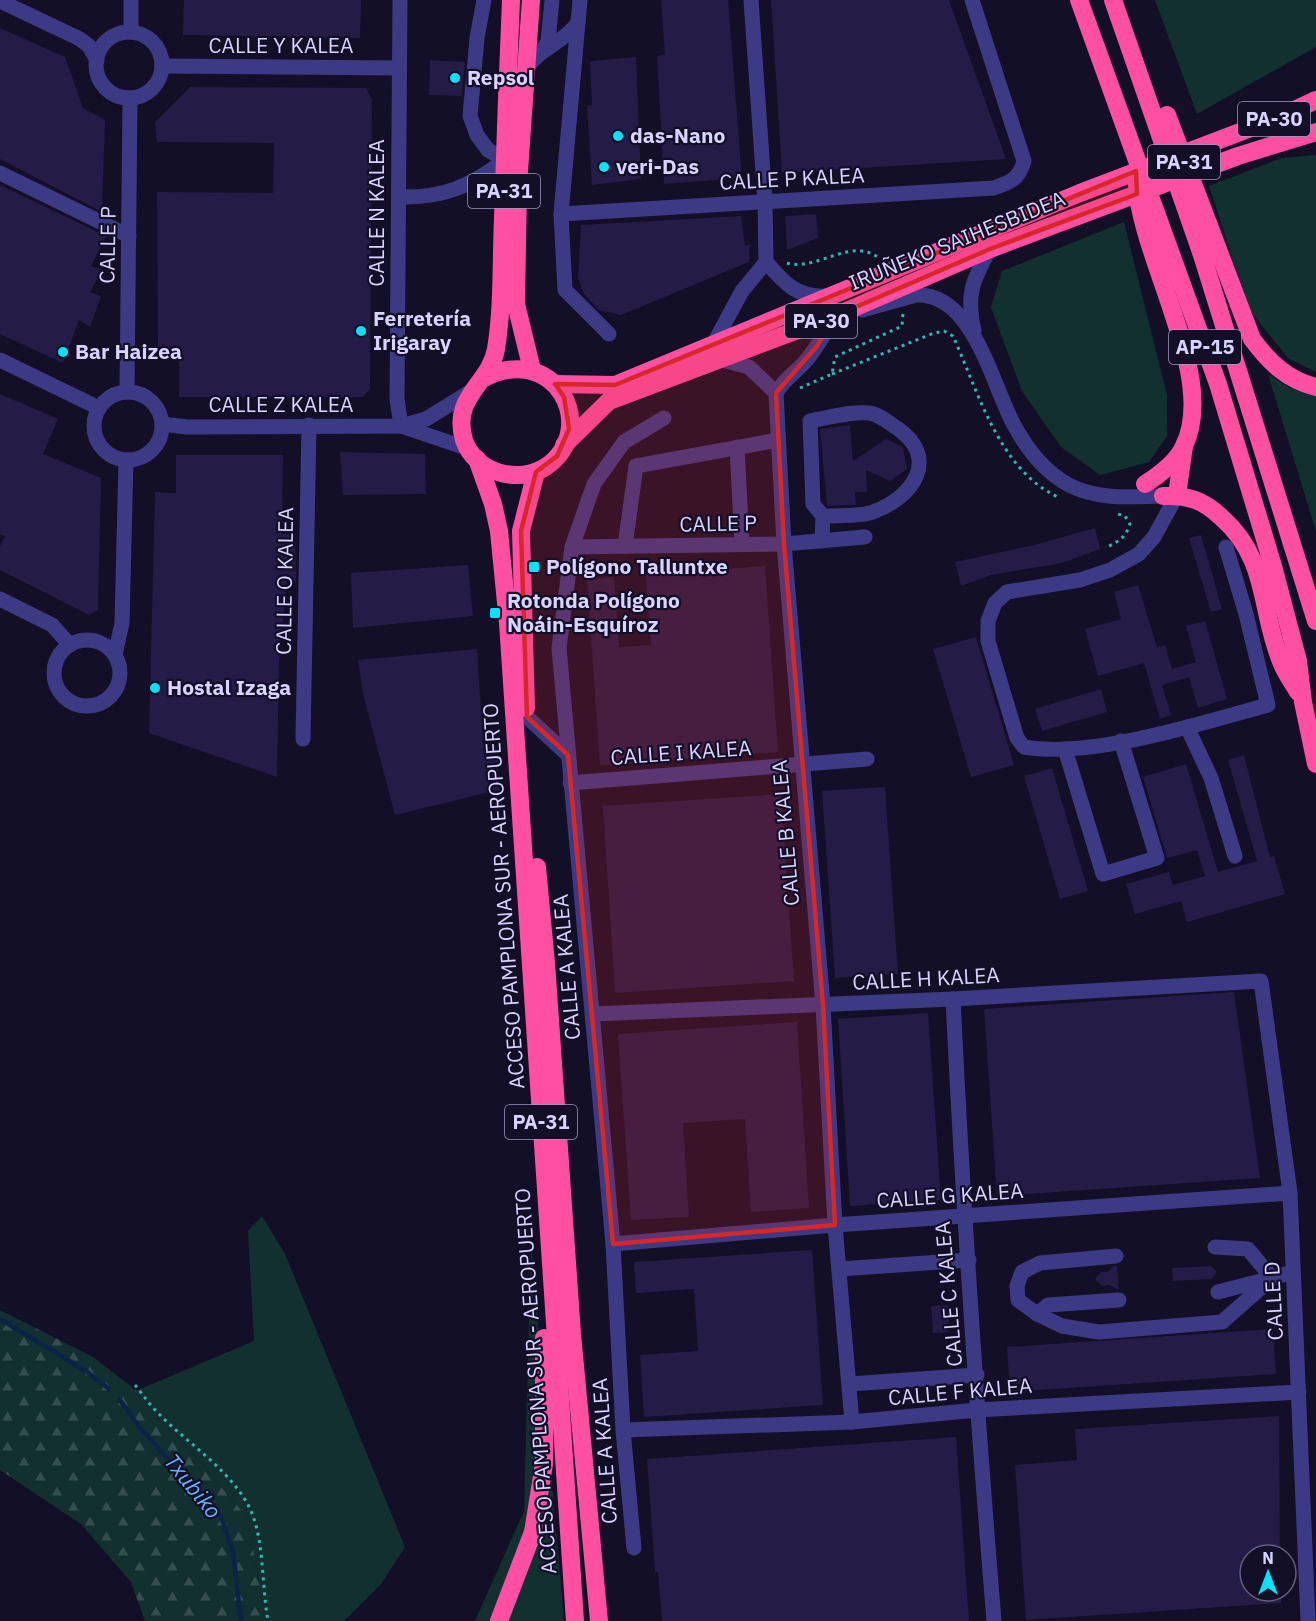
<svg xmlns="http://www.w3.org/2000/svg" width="1316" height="1621" viewBox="0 0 1316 1621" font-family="'IBM Plex Sans',sans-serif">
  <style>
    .grass { fill: #12302f }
    .forest { fill: url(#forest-firs) }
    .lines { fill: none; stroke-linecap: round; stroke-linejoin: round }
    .stream { stroke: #0c2248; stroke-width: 4.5 }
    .building { fill: #241b47 }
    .path { stroke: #2fb8b0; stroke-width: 3; stroke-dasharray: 3 4.5; stroke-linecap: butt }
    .minor { stroke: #3d3a85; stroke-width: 15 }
    .highway { stroke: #ff4fa3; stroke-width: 18 }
    .marked { fill: #d62828; fill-opacity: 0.2; stroke: #d62828; stroke-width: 4.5; stroke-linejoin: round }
    .poi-dot { fill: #00e5ff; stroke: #130f26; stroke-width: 2 }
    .labels { text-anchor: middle; stroke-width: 4.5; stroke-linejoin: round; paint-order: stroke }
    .shield { fill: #130f26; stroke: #9e99be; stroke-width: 1.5 }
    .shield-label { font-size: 20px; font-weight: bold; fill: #d9d4ff }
    .street-label { font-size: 21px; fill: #d9d4ff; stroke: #130f26 }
    .poi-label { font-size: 21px; font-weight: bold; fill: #d9d4ff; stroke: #130f26; text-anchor: start }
    .water-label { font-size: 22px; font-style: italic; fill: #62b6ff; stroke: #130f26 }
  </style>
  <defs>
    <pattern id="forest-firs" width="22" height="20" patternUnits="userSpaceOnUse" patternTransform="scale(1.5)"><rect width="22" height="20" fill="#12302f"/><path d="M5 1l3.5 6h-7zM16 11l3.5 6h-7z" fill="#344d4e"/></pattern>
  </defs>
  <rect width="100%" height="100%" fill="#130f26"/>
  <g class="grass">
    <polygon points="1155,0 1316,0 1316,47 1197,114"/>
    <polygon points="1316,155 1316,372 1288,358 1250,311 1209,186 1282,158"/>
    <polygon points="1124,222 1167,395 1167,436 1149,462 1100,475 1061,447 1022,391 991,307 1002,271"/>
    <polygon points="1268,374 1290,388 1316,395 1316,532"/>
    <polygon points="262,1216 285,1254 405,1547 382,1583 344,1621 266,1621 248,1518 193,1454 133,1392 254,1341 248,1231"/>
    <polygon points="531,1242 564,1621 475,1621 524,1511"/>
  </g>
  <polygon class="forest" points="0,1310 93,1357 137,1391 134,1393 193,1454 248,1518 266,1621 145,1621 131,1582 81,1524 0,1470"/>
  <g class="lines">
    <g class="stream">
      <polyline points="0,1319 86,1371 109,1389"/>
      <polyline points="120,1400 140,1428 221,1517 233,1551 241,1621"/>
    </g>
  </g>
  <g class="building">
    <polygon points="184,0 361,0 360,38 183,35"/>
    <polygon points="661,0 728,0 742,178 664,184 657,56 665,55"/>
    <polygon points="771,0 949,0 1006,159 782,173"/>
    <polygon points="0,28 65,57 83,108 105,120 102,212 0,159"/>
    <polygon points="636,57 641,179 592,185 587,106 592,105 590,61"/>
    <polygon points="430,60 465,62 462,96 429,95"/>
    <polygon points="190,87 366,88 372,100 370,389 363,397 179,397 179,353 158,353 157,192 273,193 274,143 157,142 155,122"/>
    <polygon points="0,185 106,236 91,266 102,270 90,292 101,296 90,327 79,320 63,363 0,334"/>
    <polygon points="816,214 818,238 787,250 785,216"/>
    <polygon points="741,216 745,246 750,244 749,262 621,315 599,310 584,294 578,278 581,225"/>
    <polygon points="0,394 58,419 43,454 101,478 98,610 89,615 0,570 0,546 5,536 0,534"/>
    <polygon points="850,425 853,461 886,439 903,447 907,469 890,481 866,470 867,492 855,492 856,505 827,506 820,429"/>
    <polygon points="340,452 425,454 426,494 343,495"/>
    <polygon points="176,455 283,455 282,534 295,534 296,581 287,580 279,662 277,777 149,733 155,492 176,493"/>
    <polygon points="1095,528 1100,549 1062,563 991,575 961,586 955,562 1034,545"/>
    <polygon points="1201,535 1222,609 1211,612 1189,538"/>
    <polygon points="468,565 473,616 353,628 351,573"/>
    <polygon points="765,566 778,752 600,765 587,579 614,577 619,647 651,645 646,575"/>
    <polygon points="1138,585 1157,647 1165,645 1172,669 1196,662 1186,626 1205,621 1227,699 1198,708 1189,677 1162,685 1171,715 1160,719 1144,663 1098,676 1085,629 1121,619 1114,592"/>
    <polygon points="976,637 1014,765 971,777 933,649"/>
    <polygon points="477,649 484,756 498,756 499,795 486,793 395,815 363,694 358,660"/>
    <polygon points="1101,689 1107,712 1042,731 1035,709"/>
    <polygon points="1244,755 1270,857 1274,856 1285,894 1187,922 1181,901 1135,914 1126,884 1169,872 1173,885 1205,876 1197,850 1167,858 1143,777 1186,764 1218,872 1257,861 1228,760"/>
    <polygon points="1052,768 1088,891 1060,899 1024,776"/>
    <polygon points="885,787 898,974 835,978 822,791"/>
    <polygon points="781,794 794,981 615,993 603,806"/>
    <polygon points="1234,992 1260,1178 997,1196 984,1009"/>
    <polygon points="928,1013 941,1200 850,1206 838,1019"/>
    <polygon points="797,1022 809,1208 751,1212 745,1119 683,1123 689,1217 631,1220 618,1034"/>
    <polygon points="812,1250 823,1405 644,1417 640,1355 698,1351 694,1289 636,1293 634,1262"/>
    <polygon points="1113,1266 1117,1266 1119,1290 1109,1285 1102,1286 1095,1279 1101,1272 1108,1272"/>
    <polygon points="1211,1266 1217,1272 1212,1279 1173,1281 1172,1268"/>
    <polygon points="948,1305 949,1332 933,1333 931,1306"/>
    <polygon points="1273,1329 1276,1374 1010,1392 1007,1347"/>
    <polygon points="1279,1416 1280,1555 1250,1555 1250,1591 1281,1591 1281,1603 1026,1620 1015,1465 1077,1460 1075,1429"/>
    <polygon points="956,1437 969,1621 662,1621 658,1572 655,1572 647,1459"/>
  </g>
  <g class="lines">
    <g class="path">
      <path d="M787,263c30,9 65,-28 93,-4"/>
      <path d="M832,374l102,-41 10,-2 9,5c25,55 46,134 105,161"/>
      <polyline points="800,388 832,374 835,357 902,326 903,313"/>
      <path d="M1109,546c11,-5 17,-10 21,-22l-5,-8 -11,-3"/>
      <path d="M135,1385c8,10 15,20 24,29 29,30 79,61 94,102 11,30 9,72 15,105"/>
    </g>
    <g class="minor">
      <polyline points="400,0 397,399 401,426"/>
      <polyline points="580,0 561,214 565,290 609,334"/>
      <polyline points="751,0 765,201 766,262"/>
      <polyline points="0,1 80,39 89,46 97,60"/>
      <polyline points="131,32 131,0"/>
      <circle cx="129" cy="65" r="33"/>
      <polyline points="544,49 548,41 552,0"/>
      <polyline points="162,66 399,68"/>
      <path d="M526,69c14,-21 37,-26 52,-46"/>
      <polyline points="0,173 129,236"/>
      <path d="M399,197c44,1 71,-10 106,-37l-17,-10 -11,-15 -7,-19 7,-78 7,-38"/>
      <path d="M561,214l433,-26c17,-6 25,-9 30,-27l-52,-161"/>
      <path d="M862,310l54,-15c57,-3 76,90 98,130 13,24 31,47 55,60 28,15 63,12 94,11"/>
      <path d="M974,331c-8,-36 -2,-50 16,-82"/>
      <path d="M714,343l28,-52 24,-29c18,21 31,36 61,34"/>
      <path d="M719,359l30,8 27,26c7,-12 16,-18 26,-28 14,-14 23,-33 33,-49l4,-1"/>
      <polyline points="0,360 99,408"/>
      <polyline points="127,392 130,98"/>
      <circle cx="128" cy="426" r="34"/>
      <polyline points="776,393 784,544 823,1005 835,1225 852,1422"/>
      <polyline points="162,424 187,427 401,426 426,419 470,392"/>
      <polyline points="401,426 469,449"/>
      <polyline points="737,447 742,544"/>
      <path d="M1177,495l-23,42 -15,17 -29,16 -30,10 -73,12 -12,11 -7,18v20l29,97 7,9c67,12 177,-24 244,-42l-22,-91 -20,-67"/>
      <path d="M822,541l1,-25c15,-1 36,1 50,-4 41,-15 67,-54 24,-84 -8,-5 -18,-14 -28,-15 -18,-2 -41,5 -59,8l3,83 10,12"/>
      <polyline points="625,546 636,466 778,440"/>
      <polyline points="572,547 784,544 865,537"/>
      <polyline points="0,599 52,625 70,645"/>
      <circle cx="87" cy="673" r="33"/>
      <polyline points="115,655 122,623 126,460"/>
      <polyline points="527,717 568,755"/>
      <polyline points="1187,727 1211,778 1235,856"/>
      <polyline points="303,739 309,425"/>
      <polyline points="1065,749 1103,874 1157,858 1121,741"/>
      <polyline points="570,783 867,759"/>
      <path d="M953,999c10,208 24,415 41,622"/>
      <polyline points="593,1014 953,999 1261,981 1290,1193 1308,1621"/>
      <polyline points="613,1244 835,1225 1290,1193"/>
      <polyline points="1215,1247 1248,1249 1272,1278 1218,1292"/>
      <polyline points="1116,1256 1040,1263 1022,1272 1017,1286 1018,1300 1037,1314 1062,1326 1099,1332 1222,1322 1272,1278 1293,1272"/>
      <polyline points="840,1269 969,1260"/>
      <polyline points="1037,1314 1048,1305 1119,1300"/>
      <polyline points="850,1384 977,1375"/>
      <polyline points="623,1430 852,1422 977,1410 1299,1392"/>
      <polyline points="634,1548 623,1430 613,1244 559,648 572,547 594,484 624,442 664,418"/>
    </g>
    <g class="highway">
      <polyline points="531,0 518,185 516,304 532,370"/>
      <polyline points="1079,0 1218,384 1273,566 1298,661 1303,702 1316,764"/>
      <polyline points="1113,0 1202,255 1316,621"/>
      <path d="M1167,115l85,224c17,23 35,41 64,48"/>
      <path d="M1137,184c3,74 81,193 47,262 -7,16 -25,29 -39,38"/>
      <path d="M482,379c73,-39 118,49 65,87 -28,19 -72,7 -83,-26 -13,-44 26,-56 32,-91 7,-43 5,-88 7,-131 2,-73 5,-145 8,-218"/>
      <polyline points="555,384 615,385 1080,193 1282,116 1316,100"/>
      <polyline points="564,445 609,401 835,316 990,249 1238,156 1316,132"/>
      <polyline points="477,459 493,504 499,531 508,623 575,1621"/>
      <polyline points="1177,495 1184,446"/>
      <path d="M1163,496c25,-1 40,4 58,21 49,43 38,94 61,147 4,10 11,19 16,28"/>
      <polyline points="526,708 521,531 536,472"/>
      <polyline points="537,867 546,963 572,1334 599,1621"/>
      <polyline points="499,1621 533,1532 544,1464 544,1338"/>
    </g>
  </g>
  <path class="marked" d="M1136,171l1,23 -147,55 -155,67 -18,30 -41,47 8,151 39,461 12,220 -222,19 -45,-489 -41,-38 -6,-186 15,-59 21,-16 12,-27 -5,-32 -9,-13 60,1z"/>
  <g class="poi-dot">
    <circle cx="455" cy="78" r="6"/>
    <circle cx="618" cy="136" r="6"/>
    <circle cx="604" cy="167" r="6"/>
    <circle cx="361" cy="331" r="6"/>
    <circle cx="63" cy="352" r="6"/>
    <rect x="528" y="561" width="12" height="12" rx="3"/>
    <rect x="489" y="607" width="12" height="12" rx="3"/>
    <circle cx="155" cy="688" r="6"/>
  </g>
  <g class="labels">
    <g class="shield">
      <rect x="1238" y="102" width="72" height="34" rx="4.5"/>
      <rect x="1148" y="145" width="72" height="34" rx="4.5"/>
      <rect x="468" y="174" width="72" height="34" rx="4.5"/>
      <rect x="785" y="304" width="72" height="34" rx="4.5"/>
      <rect x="1169" y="330" width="72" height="34" rx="4.5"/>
      <rect x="505" y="1105" width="72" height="34" rx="4.5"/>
    </g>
    <g class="shield-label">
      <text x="1274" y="126">PA-30</text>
      <text x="1184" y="169">PA-31</text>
      <text x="504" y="198">PA-31</text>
      <text x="821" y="328">PA-30</text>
      <text x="1205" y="354">AP-15</text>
      <text x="541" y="1129">PA-31</text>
    </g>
    <g class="street-label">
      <text x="281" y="53">CALLE Y KALEA</text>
      <text transform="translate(792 179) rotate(-3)" y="7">CALLE P KALEA</text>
      <text transform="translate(377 213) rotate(-90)" y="7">CALLE N KALEA</text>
      <text transform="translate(957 241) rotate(-22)" y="7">IRUÑEKO SAIHESBIDEA</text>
      <text transform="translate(108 245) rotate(-89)" y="7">CALLE P</text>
      <text x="281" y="412">CALLE Z KALEA</text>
      <text transform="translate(718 524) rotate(-1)" y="7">CALLE P</text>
      <text transform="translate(285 581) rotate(-89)" y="7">CALLE O KALEA</text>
      <text transform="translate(681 753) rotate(-4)" y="7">CALLE I KALEA</text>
      <text transform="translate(786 833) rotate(-95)" y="7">CALLE B KALEA</text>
      <text transform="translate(504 896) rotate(-94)" y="7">ACCESO PAMPLONA SUR - AEROPUERTO</text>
      <text transform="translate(567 967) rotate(-95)" y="7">CALLE A KALEA</text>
      <text transform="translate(926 979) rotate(-3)" y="7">CALLE H KALEA</text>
      <text transform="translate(950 1196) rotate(-4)" y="7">CALLE G KALEA</text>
      <text transform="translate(949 1294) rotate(-95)" y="7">CALLE C KALEA</text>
      <text transform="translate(1274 1301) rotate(-93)" y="7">CALLE D</text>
      <text transform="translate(536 1381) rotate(-94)" y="7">ACCESO PAMPLONA SUR - AEROPUERTO</text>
      <text transform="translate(960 1392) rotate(-5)" y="7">CALLE F KALEA</text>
      <text transform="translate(605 1451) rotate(-94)" y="7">CALLE A KALEA</text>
    </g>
    <g class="poi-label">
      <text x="467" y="85">Repsol</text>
      <text x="630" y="143">das-Nano</text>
      <text x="616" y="174">veri-Das</text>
      <text x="373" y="326">Ferretería<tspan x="373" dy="24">Irigaray</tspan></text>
      <text x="75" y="359">Bar Haizea</text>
      <text x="546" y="574">Polígono Talluntxe</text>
      <text x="507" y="608">Rotonda Polígono<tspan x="507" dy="24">Noáin-Esquíroz</tspan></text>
      <text x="167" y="695">Hostal Izaga</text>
    </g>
    <g class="water-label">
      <text transform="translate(193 1486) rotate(51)" y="8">Txubiko</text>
    </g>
  </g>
  <g transform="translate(1268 1573)"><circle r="28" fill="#130f26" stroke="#625e7d" stroke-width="1.5"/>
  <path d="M0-4.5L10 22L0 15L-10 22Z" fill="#00e5ff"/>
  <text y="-9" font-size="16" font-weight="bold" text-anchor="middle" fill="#d9d4ff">N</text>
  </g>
</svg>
